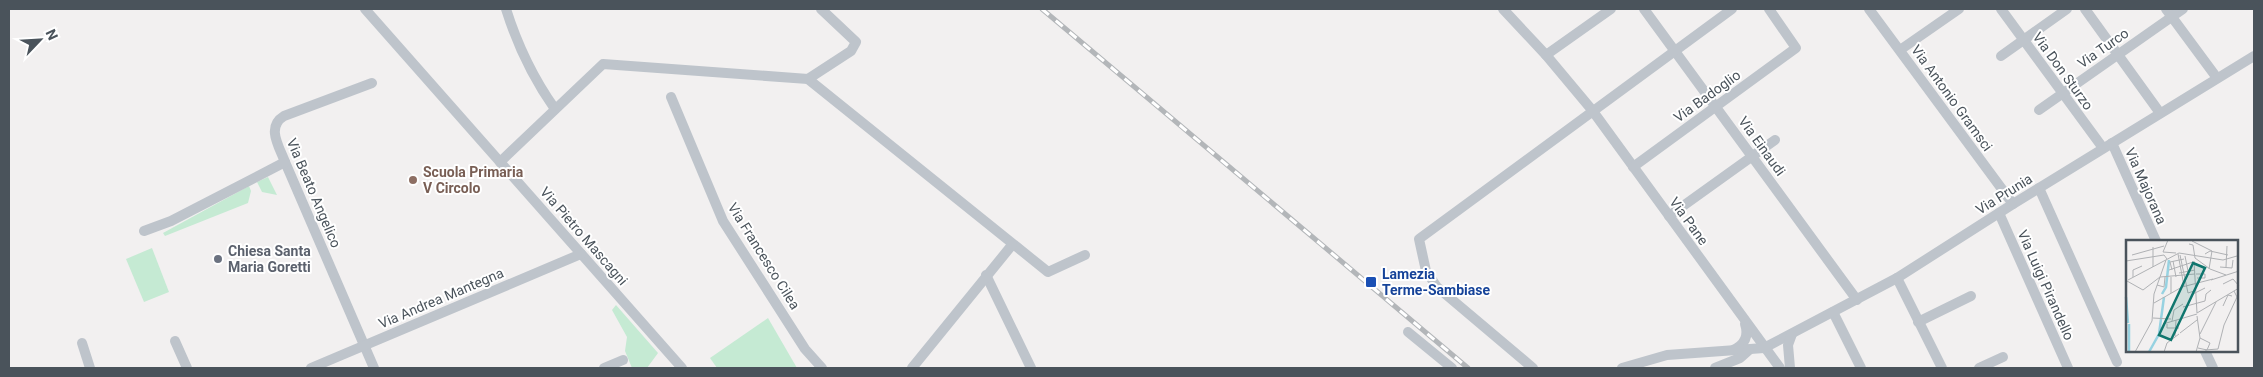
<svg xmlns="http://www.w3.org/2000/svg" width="2263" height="377" viewBox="0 0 2263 377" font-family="Roboto,sans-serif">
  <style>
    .green { fill: #c5ead3 }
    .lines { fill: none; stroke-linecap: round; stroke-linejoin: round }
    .minor { stroke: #bec4cb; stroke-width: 10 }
    .rail-casing { stroke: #b3b6b9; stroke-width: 5 }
    .rail { stroke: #fff; stroke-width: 3; stroke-dasharray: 9; stroke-linecap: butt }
    .education-dot { fill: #8d6e63; stroke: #fff; stroke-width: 2 }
    .worship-dot { fill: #6b7280; stroke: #fff; stroke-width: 2 }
    .transit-dot { fill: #1a4fb4; stroke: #fff; stroke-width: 2 }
    .labels { text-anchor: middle; stroke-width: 4; stroke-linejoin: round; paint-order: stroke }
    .street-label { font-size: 14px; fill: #4a535b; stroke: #fff }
    .education-label { font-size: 14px; font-weight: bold; fill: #785e54; stroke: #fff; text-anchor: start }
    .worship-label { font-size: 14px; font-weight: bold; fill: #5b616d; stroke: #fff; text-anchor: start }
    .transit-label { font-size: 14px; font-weight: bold; fill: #164399; stroke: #fff; text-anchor: start }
    .inset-river { fill: none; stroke: #97d2e1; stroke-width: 2.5 }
    .inset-road { fill: none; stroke: #afb1b4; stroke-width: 1 }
    .view { fill: #0f766e; fill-opacity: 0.15; stroke: #0f766e; stroke-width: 2.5 }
    .inset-edge { fill: none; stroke: #4a535b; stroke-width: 2.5 }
  </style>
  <rect width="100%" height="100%" fill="#f2f0f0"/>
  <g class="green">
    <polygon points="268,177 277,195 262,192 257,182"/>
    <polygon points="249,186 251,191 248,203 165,236 163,233"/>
    <polygon points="152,248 169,292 144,302 126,259"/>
    <polygon points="616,305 658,353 647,368 632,368 625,351 627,337 612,310"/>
    <polygon points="768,318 797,368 717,368 710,358"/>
  </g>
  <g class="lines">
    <g class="minor">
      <polyline points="365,9 682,368"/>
      <path d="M506,9c11,35 27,69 49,100"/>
      <polyline points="1503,9 1546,55 1592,110 1780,368"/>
      <polyline points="1644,9 1857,300"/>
      <polyline points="1869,9 2013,204"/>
      <polyline points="2001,9 2103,148"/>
      <polyline points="2085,9 2160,113"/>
      <polyline points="2166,9 2217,78"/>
      <polyline points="1900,50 1959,9"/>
      <polyline points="1546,55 1611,9"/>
      <polyline points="2001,56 2067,9"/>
      <polyline points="808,79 851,51 856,42 821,9"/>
      <path d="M372,83l-88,33c-18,11 -5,30 1,46l89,206"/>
      <polyline points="671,97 723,221 805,349 822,368"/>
      <polyline points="2039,110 2183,9"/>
      <polyline points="2112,143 2156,241"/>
      <polyline points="500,162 603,64 808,79 1048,272 1085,255"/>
      <polyline points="1633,167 1796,48 1769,9"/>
      <polyline points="2039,188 2117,362"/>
      <polyline points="1999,213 2068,368"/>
      <polyline points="1669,216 1775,140"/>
      <polyline points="144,231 171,221 285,162"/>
      <polyline points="986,275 1031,368"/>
      <polyline points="1897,278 1942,368"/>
      <polyline points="1833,312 1861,368"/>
      <polyline points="1918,322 1971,296"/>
      <polyline points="1408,332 1452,368"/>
      <polyline points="175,341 187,368"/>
      <polyline points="82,343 90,368"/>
      <path d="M1733,350c12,-5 16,-14 12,-26"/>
      <polyline points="2205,351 2213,368"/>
      <polyline points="311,368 581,254"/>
      <polyline points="604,368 623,360"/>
      <polyline points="912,368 1012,245"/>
      <polyline points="1533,368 1437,287 1426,271 1419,239 1732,9"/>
      <polyline points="1622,368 1667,355 1764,348 1897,278 2013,204 2254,56"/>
      <polyline points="1715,368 1740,358 1749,350"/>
      <polyline points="1790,368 1788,345 1792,334"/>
      <polyline points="1979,368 2003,357"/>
    </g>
    <defs>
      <polyline id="rail" points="1042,9 1468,368"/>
    </defs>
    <use href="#rail" class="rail-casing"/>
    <use href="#rail" class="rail"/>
  </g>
  <circle class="education-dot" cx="413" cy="180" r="5"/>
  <circle class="worship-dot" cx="218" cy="259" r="5"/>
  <rect class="transit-dot" x="1365" y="276" width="12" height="12" rx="2.5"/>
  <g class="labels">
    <g class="street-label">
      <text transform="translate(2103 48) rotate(-35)" y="5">Via Turco</text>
      <text transform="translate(2063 71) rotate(54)" y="5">Via Don Sturzo</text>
      <text transform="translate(1707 96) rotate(-36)" y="5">Via Badoglio</text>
      <text transform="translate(1952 98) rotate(54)" y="5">Via Antonio Gramsci</text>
      <text transform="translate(1762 146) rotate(54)" y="5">Via Einaudi</text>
      <text transform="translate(2146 186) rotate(66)" y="5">Via Majorana</text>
      <text transform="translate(314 193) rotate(67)" y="5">Via Beato Angelico</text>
      <text transform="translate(2004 194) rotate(-32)" y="5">Via Prunia</text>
      <text transform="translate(1689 221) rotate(54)" y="5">Via Pane</text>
      <text transform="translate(584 236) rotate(49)" y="5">Via Pietro Mascagni</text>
      <text transform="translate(764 256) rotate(58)" y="5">Via Francesco Cilea</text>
      <text transform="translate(2046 285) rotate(66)" y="5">Via Luigi Pirandello</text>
      <text transform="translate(441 298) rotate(-23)" y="5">Via Andrea Mantegna</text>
    </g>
    <g class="education-label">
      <text x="423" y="177">Scuola Primaria<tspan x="423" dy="16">V Circolo</tspan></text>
    </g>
    <g class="worship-label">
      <text x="228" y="256">Chiesa Santa<tspan x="228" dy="16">Maria Goretti</tspan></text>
    </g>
    <g class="transit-label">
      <text x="1382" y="279">Lamezia<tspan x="1382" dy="16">Terme-Sambiase</tspan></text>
    </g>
  </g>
  <g transform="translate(2126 240)">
    <rect width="112" height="112" fill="#f2f0f0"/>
    <path class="inset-river" d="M36,54l4,-7 3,-27M0,57l2,26M3,112v-28M23,112l10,-18 5,-37"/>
    <path class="inset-road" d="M42,0l-5,12 13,1M66,1l20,10M63,4l4,1 2,13 15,11 16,6M52,14l6,32M79,14l5,-3 18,4M6,15l32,-9M54,15l8,38 6,-2M59,16l3,15M0,21l38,-6 3,4M47,21l3,16M68,21l3,52M27,27v-20M94,27l12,1 1,-8M100,27l1,-21M83,29l3,-18M43,30l24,-8M46,30l-2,-8 14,-3M53,33l16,-3M70,34h9v4h-8M7,37v-7l9,-4M34,37l35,-3M2,40l51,-27 44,7 14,-4M85,40l28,-9M1,41l16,9 17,-13M97,44l10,-5 6,7M31,45l7,2 1,-10M45,53v-16M65,55l14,-7M28,63l28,-16 31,-8M97,66l5,-11 4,1M57,67l22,-6 1,-7 5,-4M71,73l42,-25M27,78l18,1M46,81l2,-11 9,-6M37,84l34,-10M41,84v4h12M54,93l17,-13M74,94l16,-32M49,96l1,-16M72,108l9,2 3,-7 -10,-5M79,110l13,-1 6,-24 13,-28 -3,-6M9,112l17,-31 2,-27 12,-34M38,112l3,-9 12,-9M70,112l4,-14 -3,-22"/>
    <path class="view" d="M67,23l12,5 -34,72 -12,-5z"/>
    <rect width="112" height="112" class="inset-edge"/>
  </g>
  <rect width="2263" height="377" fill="none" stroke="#4a535b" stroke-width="20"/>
  <g transform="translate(40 40) rotate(65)" stroke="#ffffff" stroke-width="4" paint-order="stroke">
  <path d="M0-4L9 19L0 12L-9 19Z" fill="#4a535b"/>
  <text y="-8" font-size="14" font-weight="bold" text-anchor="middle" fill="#4a535b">N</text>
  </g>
</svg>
